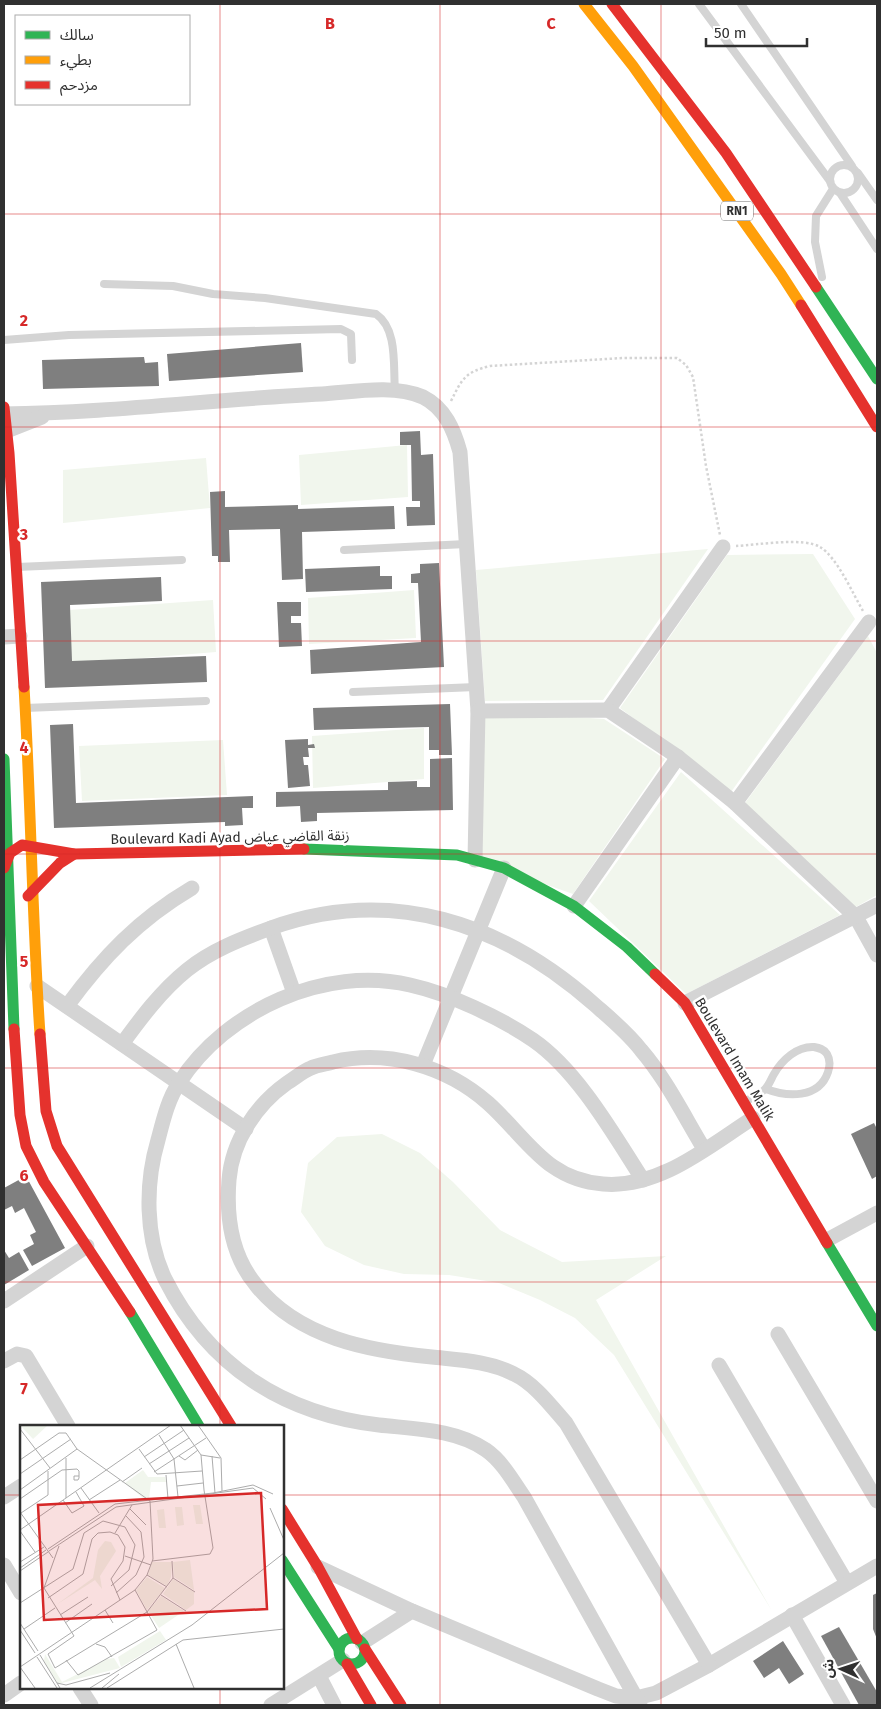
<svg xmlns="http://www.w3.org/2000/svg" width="881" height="1709" viewBox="0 0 881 1709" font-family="'Fira Sans','Noto Sans Arabic',sans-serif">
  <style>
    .green { fill: #f1f6ed }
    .building { fill: #7f7f7f }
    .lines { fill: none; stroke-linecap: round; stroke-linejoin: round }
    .path { stroke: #d4d4d4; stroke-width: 2.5; stroke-dasharray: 2.5 2.5; stroke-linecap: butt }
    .lane { stroke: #d4d4d4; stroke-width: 8 }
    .street { stroke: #d4d4d4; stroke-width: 15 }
    .fast { stroke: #30b455; stroke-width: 11 }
    .slow { stroke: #ff9f0a; stroke-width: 11 }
    .jam { stroke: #e5322d; stroke-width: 11 }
    .grid { fill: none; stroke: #d62828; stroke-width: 1; stroke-opacity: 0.55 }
    .labels { text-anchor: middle; stroke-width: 5; stroke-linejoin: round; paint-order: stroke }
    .shield { fill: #fff; stroke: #6e6e6e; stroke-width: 1 }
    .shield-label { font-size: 12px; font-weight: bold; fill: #303030 }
    .street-label { font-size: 14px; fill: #303030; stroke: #fff }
    .inset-road { fill: none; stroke: #acacac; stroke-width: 1 }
    .view { fill: #d62828; fill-opacity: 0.15; stroke: #d62828; stroke-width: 2.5 }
    .inset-edge { fill: none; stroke: #303030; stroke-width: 2.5 }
    .grid-label { font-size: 16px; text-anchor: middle; font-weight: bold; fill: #d62828; stroke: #fff; stroke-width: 5; stroke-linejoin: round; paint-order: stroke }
  </style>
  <rect width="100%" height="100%" fill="#fff"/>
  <g class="green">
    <polygon points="407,445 408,497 301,505 299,455"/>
    <polygon points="206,458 210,508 63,523 63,470"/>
    <polygon points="708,549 603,700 485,701 476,570"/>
    <polygon points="813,554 855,619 731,792 620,708 727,555"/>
    <polygon points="414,590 416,638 309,644 308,598"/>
    <polygon points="213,600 216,652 71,664 69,610"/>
    <polygon points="868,636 877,653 877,895 854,908 745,803"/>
    <polygon points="485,711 604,719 665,759 573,894 480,861"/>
    <polygon points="424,728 424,779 313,788 312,736"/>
    <polygon points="223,740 227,795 82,801 79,746"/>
    <polygon points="681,772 840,915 686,994 589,901"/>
    <polygon points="382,1134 420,1153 453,1182 500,1230 562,1262 666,1256 596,1300 772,1611 614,1355 575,1318 540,1300 499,1283 449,1275 404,1274 364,1265 325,1246 301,1212 308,1163 337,1137"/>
  </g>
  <g class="building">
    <polygon points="301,343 303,372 169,381 167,354"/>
    <polygon points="144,357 145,363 158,362 159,386 43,389 42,360"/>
    <polygon points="420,431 421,455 433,454 435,525 407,526 406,507 420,507 420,501 412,501 411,445 400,445 400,432"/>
    <polygon points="225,491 225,507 298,505 298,509 394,506 395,529 302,532 303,579 282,580 280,529 229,530 230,562 218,562 218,556 212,556 210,492"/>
    <polygon points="439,563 444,667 311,674 310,650 421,642 418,583 411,583 411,574 420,573 420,564"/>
    <polygon points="380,566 380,576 392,576 392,589 306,592 305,569"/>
    <polygon points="161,577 162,601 70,605 72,661 206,656 207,682 45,688 41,582"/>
    <polygon points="277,602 301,602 301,616 291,616 291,623 301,623 302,646 279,647"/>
    <polygon points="450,704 452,755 439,755 439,750 429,750 429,727 314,730 313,708"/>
    <polygon points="73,724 76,803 253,796 253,808 242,808 243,825 225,826 225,822 54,828 50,725"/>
    <polygon points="308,739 308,745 314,744 315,748 308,748 309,757 303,757 304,765 308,765 310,786 288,788 285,740"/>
    <polygon points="452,758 453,810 317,813 317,821 301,822 300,806 276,807 276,792 388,790 388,782 417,781 417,787 430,787 430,759"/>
    <polygon points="874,1123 877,1129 877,1176 872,1179 851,1134"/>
    <polygon points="26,1176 65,1248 32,1266 23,1250 34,1244 30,1235 36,1232 24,1208 15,1213 12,1206 4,1210 4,1188"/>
    <polygon points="4,1250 9,1258 19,1252 29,1270 4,1285"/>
    <polygon points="877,1593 877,1639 873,1629 873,1595"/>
    <polygon points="839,1627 877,1692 877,1705 859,1705 821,1636"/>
    <polygon points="783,1641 804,1674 789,1684 779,1668 764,1678 753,1661"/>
  </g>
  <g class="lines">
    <g class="path">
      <path d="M451,401c11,-22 14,-29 39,-35l133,-8h54l9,7 7,12 13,89 14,69"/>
      <path d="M736,546c21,-1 68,-9 84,1 17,10 33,47 43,64"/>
    </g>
    <g class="lane">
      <polyline points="699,4 830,181"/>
      <polyline points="741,4 852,166"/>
      <circle cx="844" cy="179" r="14"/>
      <polyline points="858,173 877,200"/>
      <polyline points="840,193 877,249"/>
      <polyline points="822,277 815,242 816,216 833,189"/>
      <path d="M104,284l69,2 40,8 52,4 111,16c22,15 17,52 19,77"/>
      <polyline points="4,340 69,335 341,329 351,334 352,360"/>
      <polyline points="344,550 466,544"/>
      <polyline points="17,567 182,560"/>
      <polyline points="353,692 476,687"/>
      <polyline points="25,708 206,701"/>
      <path d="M744,1102c7,-4 15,-7 20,-12 5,-4 7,-11 10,-16 8,-14 23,-28 40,-27 5,1 10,2 13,7 3,5 3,12 1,18 -9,27 -41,25 -62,17"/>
    </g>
    <g class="street">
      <path d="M4,414c106,-1 212,-15 318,-20 31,-2 71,-10 101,3 22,11 31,33 37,55l18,259 -3,149"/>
      <polyline points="4,432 42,417"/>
      <polyline points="4,637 20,636"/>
      <polyline points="608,710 723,547"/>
      <polyline points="478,711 608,710 678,757 735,803 856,917 877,955"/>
      <polyline points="735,803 869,622"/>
      <polyline points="574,906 678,757"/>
      <polyline points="271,928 294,993"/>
      <polyline points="37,986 246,1129"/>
      <polyline points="685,1003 877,905"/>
      <path d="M67,1006c36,-49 71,-86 125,-118"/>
      <path d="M122,1044c19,-26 39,-53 65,-74 25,-20 54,-31 84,-42 120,-43 232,-5 324,77 16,14 33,28 46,45 25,29 43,66 63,99"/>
      <polyline points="423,1065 504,868"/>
      <polyline points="827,1240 877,1213"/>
      <polyline points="4,1301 87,1246"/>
      <polyline points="778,1334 877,1501"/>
      <polyline points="4,1361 17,1354 26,1356 68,1426"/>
      <polyline points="719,1365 847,1583"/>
      <polyline points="4,1497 21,1486"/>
      <polyline points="4,1565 21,1593"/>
      <polyline points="318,1567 412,1611 598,1689 616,1696 636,1698 656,1693 709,1665 877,1566"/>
      <polyline points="792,1615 843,1705"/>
      <polyline points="362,1643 412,1611"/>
      <path d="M709,1665l-143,-242c-15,-17 -31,-39 -52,-49 -25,-13 -54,-14 -82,-17 -63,-6 -134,-19 -176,-72 -25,-30 -30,-67 -27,-105 3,-39 27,-75 58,-97 8,-5 16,-12 24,-15 6,-3 15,-4 22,-6 54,-13 113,4 155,41 39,35 58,77 115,81 56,5 106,-38 150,-66"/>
      <polyline points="319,1676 334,1705"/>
      <polyline points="80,1688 91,1705"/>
      <polyline points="4,1695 21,1683"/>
      <polyline points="271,1705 343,1660"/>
      <path d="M640,1705l-116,-208c-11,-16 -22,-36 -38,-47 -30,-21 -72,-21 -107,-25 -96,-11 -170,-59 -214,-146 -20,-42 -20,-95 -7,-139 5,-19 10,-41 21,-57 47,-73 146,-118 231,-98 40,9 89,32 123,55 45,31 81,95 110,140"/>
    </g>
    <g class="fast">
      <polyline points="816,287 877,379"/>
      <polyline points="4,759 14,1029"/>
      <polyline points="304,849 457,855 504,868 574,906 627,947 655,974"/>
      <polyline points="827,1243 877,1326"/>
      <polyline points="130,1312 199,1426"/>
      <polyline points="282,1560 339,1649"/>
      <circle cx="352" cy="1651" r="13"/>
    </g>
    <g class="slow">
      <polyline points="584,4 633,66 781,274 801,305"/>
      <path d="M24,687c7,116 8,232 16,347"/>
    </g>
    <g class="jam">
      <polyline points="612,4 726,153 816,287"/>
      <polyline points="801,305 877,427"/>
      <polyline points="4,407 9,453 24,687"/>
      <polyline points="4,868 10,853 22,845 74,854 304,849"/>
      <polyline points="28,896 60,863 74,854"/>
      <polyline points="655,974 685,1003 827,1243"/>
      <polyline points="14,1029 20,1115 26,1146 44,1182 130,1312"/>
      <polyline points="40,1034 46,1111 57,1146 231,1426"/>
      <polyline points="282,1509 318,1567 357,1639"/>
      <polyline points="365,1649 401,1705"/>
      <polyline points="347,1664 371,1705"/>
    </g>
  </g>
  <path class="grid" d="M220,4v1422M440,4v1701M661,4v1701M4,214h873M4,427h873M4,641h873M4,854h873M4,1068h873M4,1282h873M4,1495h17M282,1495h595M220,1688v17"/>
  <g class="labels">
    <rect class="shield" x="721" y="201.5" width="32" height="19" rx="4"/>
    <g class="shield-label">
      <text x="737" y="215">RN1</text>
    </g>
    <g class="street-label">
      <text transform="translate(230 837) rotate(-1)" y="5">Boulevard Kadi Ayad زنقة القاضي عياض</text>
      <text transform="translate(735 1059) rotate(59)" y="5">Boulevard Imam Malik</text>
    </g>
  </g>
  <g transform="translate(20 1425)">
    <rect width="264" height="264" fill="#fff"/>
    <path d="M0,0h28l-15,14zM123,45l5,7h17l1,5h-15l-2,17 -6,-1 -18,-15zM173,80h7l3,19h-7zM155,82h7l2,18 -7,1zM144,84l2,19h-7l-2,-18zM85,116l6,1 5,9 -16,25 2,13 -7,-9 -39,25 37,-27 5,-28zM170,135l4,30 -20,-13 -1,-15zM132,137h20l-1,15 -4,9 -19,-11zM127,152l18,11 -18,22 -11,-20zM153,154l21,13v12l-8,6 -23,-16zM141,171l23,15 -25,17 -11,-17zM140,206l6,9 -45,27 -3,-10zM25,229l17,28 45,-23 7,-1 6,10 -62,16 -14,-23z" fill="#f1f6ed"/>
    <path class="inset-road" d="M160,0l21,30 3,35M178,0l23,33 1,33M0,4l30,39M139,10l15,24 4,38M119,24l18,25 45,-3M181,30l19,3M159,31l6,4 13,-10M192,31l3,37M124,32l40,-27M0,35l39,-27h7l11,16 73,52 3,58 -6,16 -12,15 -115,77M129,39l40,-26M134,47l52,-34M0,49l51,-35M146,50l2,24M102,57l20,-14M157,61l26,-3M61,63l18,25M0,65l57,-41M46,73v-40M0,74l42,-29 15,-1 2,2v7l-1,2h-4v-4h5M43,75l9,13 12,-7 -8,-14M69,75l31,-20M250,83l14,32M110,84l16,16M0,87l33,46M1,88l27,-18v-24M0,105l151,-105M0,106l15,21M95,108l17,-28M39,121l-15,42 30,48 -26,18 7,14 92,-56 26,-34 -1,-17M28,124l67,-45 98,-11 40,-8 20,9M29,126l67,-44 137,-19 13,11M105,131l26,9M132,136l58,-7 3,-6 -9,-58M0,137l24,-15M0,143l26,-18M0,146l28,-19M127,150l20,12M153,153l22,14M96,168l20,-18 8,-18 -3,-25 -15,-16M141,170l25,16M28,173l35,-24 9,-35 6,-6 12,-1 8,3 7,12 -2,14 -12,18 9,21M0,178l53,-34 11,-36 19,-12 22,6 10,18 -6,25 -18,16M85,185l8,13M40,190l28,-18M0,198l18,28M45,198l27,-19M4,204l31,-21M0,205l15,23M76,219l9,3 7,10M156,219l18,44M20,230l20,33M17,232l20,31M46,235l12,15 79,-45 -22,-40M0,242l15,21M37,258l9,2 44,-12M70,263l102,-63 92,-72M82,263l17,-14M87,263l76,-48 101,-11"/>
    <path class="view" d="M241,68l6,116 -223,11 -6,-115z"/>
    <rect width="264" height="264" class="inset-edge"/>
  </g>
  <g class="grid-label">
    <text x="330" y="29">B</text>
    <text x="551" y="29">C</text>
    <text x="24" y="326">2</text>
    <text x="24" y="540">3</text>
    <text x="24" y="753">4</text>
    <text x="24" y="967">5</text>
    <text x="24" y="1181">6</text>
    <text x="24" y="1394">7</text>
  </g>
  <rect width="881" height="1709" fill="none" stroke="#303030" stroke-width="10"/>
  <rect x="15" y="15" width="175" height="90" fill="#ffffff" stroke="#acacac"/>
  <rect x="25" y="31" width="25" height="8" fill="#30b455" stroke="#acacac"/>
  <text x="60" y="40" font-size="15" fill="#303030">سالك</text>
  <rect x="25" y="56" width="25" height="8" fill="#ff9f0a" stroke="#acacac"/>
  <text x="60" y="65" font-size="15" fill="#303030">بطيء</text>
  <rect x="25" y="81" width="25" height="8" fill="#e5322d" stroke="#acacac"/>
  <text x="60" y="90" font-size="15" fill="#303030">مزدحم</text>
  <g transform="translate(841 1669) rotate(273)" stroke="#ffffff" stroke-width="4" paint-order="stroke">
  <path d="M0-4L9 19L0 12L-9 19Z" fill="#303030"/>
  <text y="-8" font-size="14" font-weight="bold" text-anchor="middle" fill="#303030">ش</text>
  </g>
  <path d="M706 38v8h101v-8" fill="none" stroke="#303030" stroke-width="2.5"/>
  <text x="714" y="38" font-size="15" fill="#303030" stroke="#ffffff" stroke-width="4" paint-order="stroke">50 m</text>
</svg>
